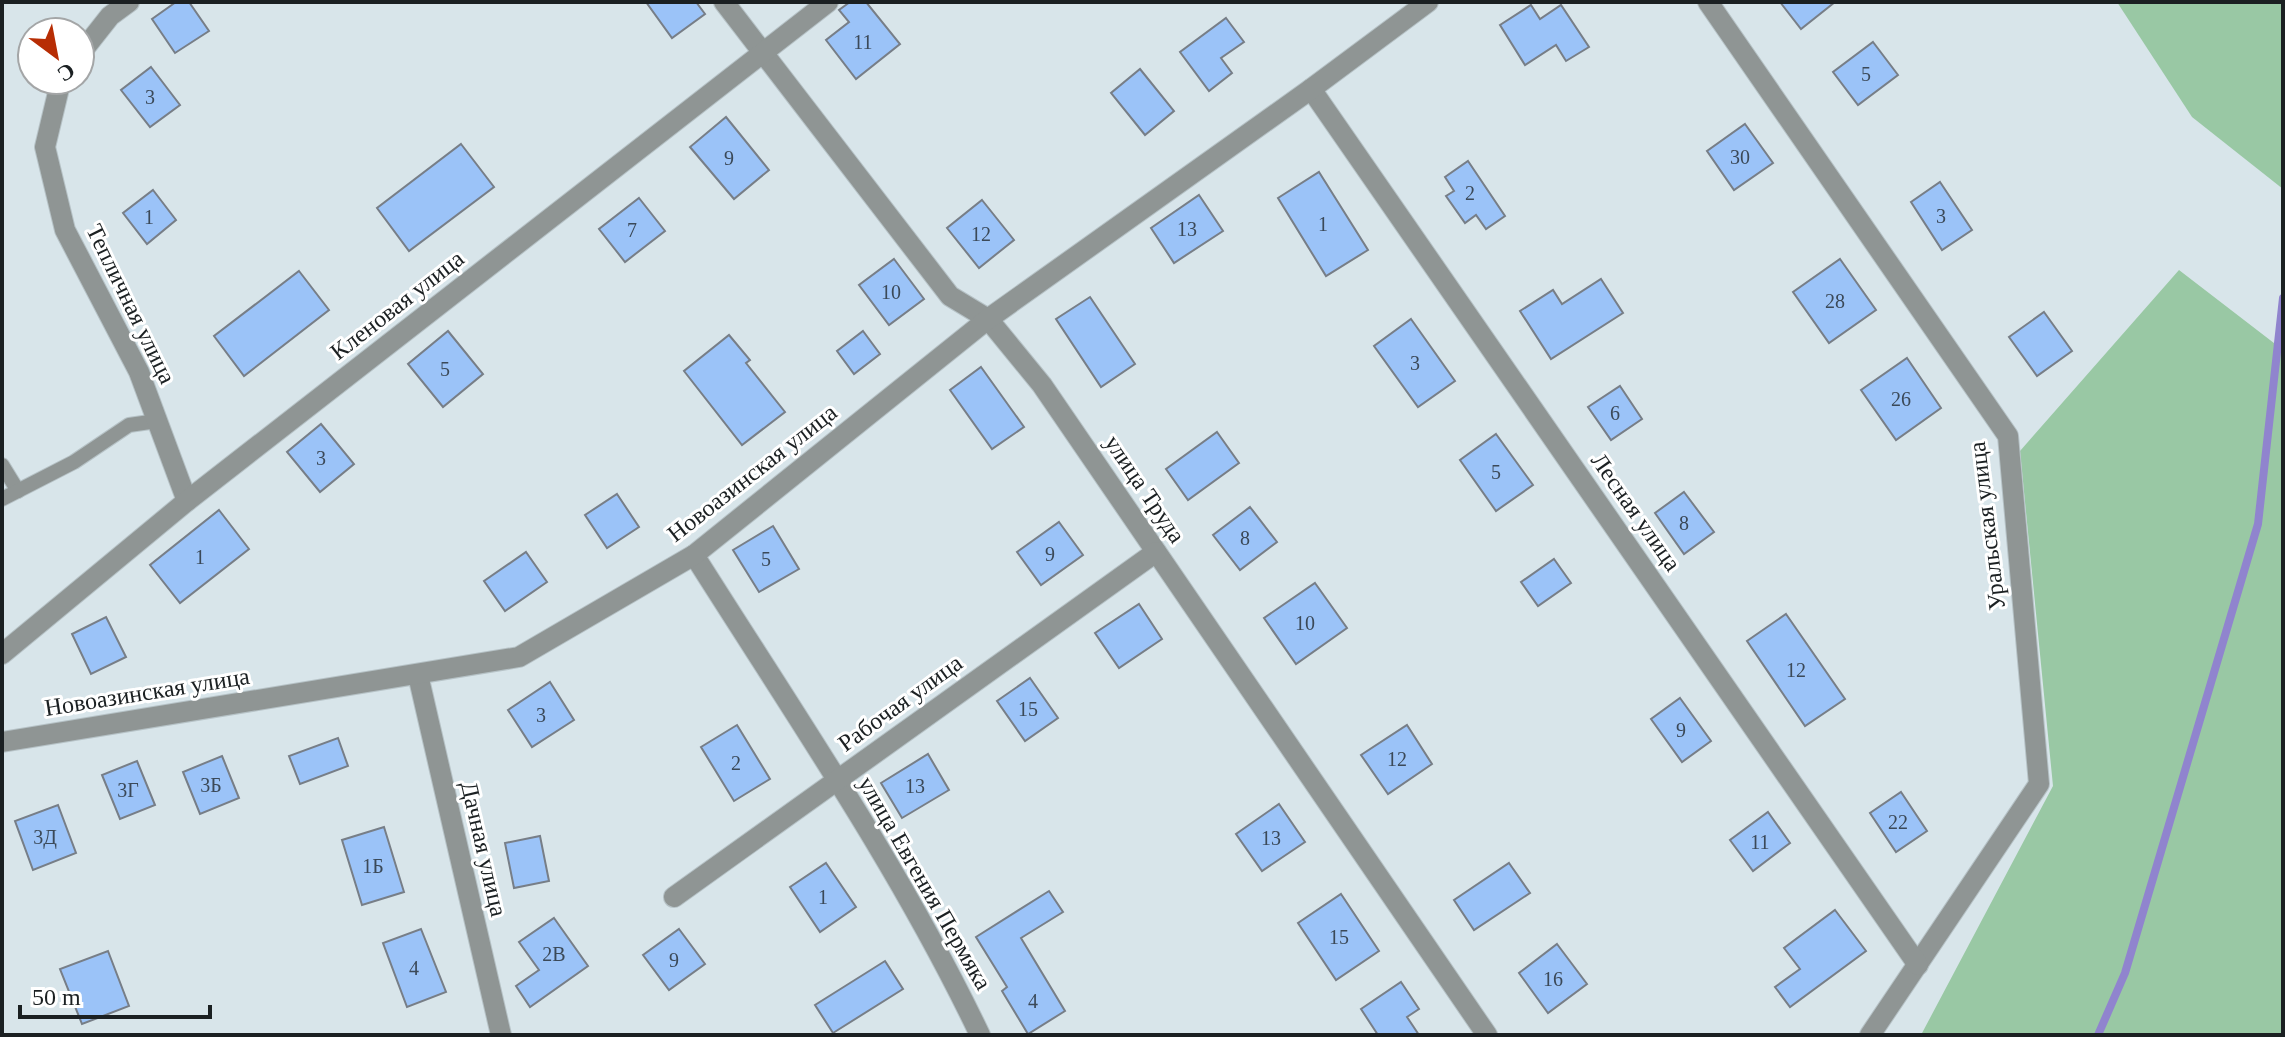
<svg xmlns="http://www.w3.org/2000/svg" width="2285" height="1037" viewBox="0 0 2285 1037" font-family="'Times New Roman',serif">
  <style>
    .green { fill: #99c8a4 }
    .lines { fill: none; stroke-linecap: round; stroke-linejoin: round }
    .stream { stroke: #9084ce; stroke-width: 8 }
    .building { fill: #9bc3f8; stroke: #777e87; stroke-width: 2 }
    .service-casing { stroke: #b6c2c6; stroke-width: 16 }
    .minor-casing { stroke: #b6c2c6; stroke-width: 22 }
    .service { stroke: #8f9594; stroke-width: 14 }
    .minor { stroke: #8f9594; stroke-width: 20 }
    .labels { text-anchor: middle; stroke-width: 6; stroke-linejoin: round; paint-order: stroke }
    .number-label { font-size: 20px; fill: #3b4958 }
    .street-label { font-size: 24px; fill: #1b2022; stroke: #fff }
  </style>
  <rect width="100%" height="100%" fill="#d8e5ea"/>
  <g class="green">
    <polygon points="2117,2 2283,2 2283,189 2192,117"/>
    <polygon points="2179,270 2283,350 2283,1035 1921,1035 2053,786 2020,451"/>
  </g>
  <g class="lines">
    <polyline class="stream" points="2098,1035 2125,973 2258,524 2283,298"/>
  </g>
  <g class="building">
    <polygon points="176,2 189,2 209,31 175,53 152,19"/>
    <polygon points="646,2 696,2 705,14 672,38"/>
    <polygon points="850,2 866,2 900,44 856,79 826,40 849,22 839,10"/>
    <polygon points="1780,2 1835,2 1801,29"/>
    <polygon points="1531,5 1540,19 1561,5 1589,47 1566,61 1556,45 1525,65 1500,25"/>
    <polygon points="1226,18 1244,42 1221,58 1232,73 1209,91 1180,52"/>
    <polygon points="1873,42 1898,75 1858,105 1833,72"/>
    <polygon points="151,67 180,105 150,127 121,90"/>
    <polygon points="1140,69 1174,111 1145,135 1111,93"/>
    <polygon points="726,117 769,170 734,199 690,147"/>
    <polygon points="1745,124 1773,163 1734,190 1707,151"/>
    <polygon points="461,144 494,187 409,251 377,208"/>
    <polygon points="1468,161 1505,216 1486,229 1476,215 1465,223 1446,196 1454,191 1445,177"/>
    <polygon points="1319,172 1368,250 1326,276 1278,198"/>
    <polygon points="1940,182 1972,230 1942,250 1911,202"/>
    <polygon points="153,190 176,220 147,244 123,213"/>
    <polygon points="1199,195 1223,231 1174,263 1151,228"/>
    <polygon points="639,198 665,231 625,262 599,229"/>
    <polygon points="982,200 1014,240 979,268 947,228"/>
    <polygon points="894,259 924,299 889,325 859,285"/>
    <polygon points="1840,259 1876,310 1829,343 1793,292"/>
    <polygon points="299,271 329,310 244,376 214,336"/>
    <polygon points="1601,279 1623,313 1551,359 1520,311 1553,290 1562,304"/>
    <polygon points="1090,297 1135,364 1101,387 1056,319"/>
    <polygon points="2044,312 2072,351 2037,376 2009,337"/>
    <polygon points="1411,319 1455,381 1418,407 1374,346"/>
    <polygon points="448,331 483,374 443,407 408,364"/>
    <polygon points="863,331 880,354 854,374 837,351"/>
    <polygon points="729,335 750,360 746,363 785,412 742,445 684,371"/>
    <polygon points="1907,358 1941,408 1896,440 1861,390"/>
    <polygon points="981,367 1024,427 992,449 950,390"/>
    <polygon points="1620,386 1642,419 1611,440 1588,407"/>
    <polygon points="321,424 354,464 320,492 287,452"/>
    <polygon points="1217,432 1239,463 1188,500 1166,469"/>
    <polygon points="1496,434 1533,485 1496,511 1460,460"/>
    <polygon points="1684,492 1714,532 1684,554 1655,513"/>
    <polygon points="617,494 639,527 607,548 585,515"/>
    <polygon points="1250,507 1277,542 1240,570 1213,535"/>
    <polygon points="219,510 249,549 180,603 150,565"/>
    <polygon points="1059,522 1083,555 1041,585 1017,552"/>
    <polygon points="773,526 799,569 759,592 733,550"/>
    <polygon points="526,552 547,582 505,611 484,581"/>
    <polygon points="1554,559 1571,583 1538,606 1521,582"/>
    <polygon points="1315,583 1347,628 1296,664 1264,618"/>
    <polygon points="1139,604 1162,639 1119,668 1095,633"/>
    <polygon points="1786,614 1845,699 1805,726 1747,641"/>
    <polygon points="106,617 126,657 91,674 72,634"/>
    <polygon points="1030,678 1058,718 1025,741 997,701"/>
    <polygon points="550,682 574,720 532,747 508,710"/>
    <polygon points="1680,698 1711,741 1682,762 1651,719"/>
    <polygon points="737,725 770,779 734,801 701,747"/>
    <polygon points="1407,725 1432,764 1388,794 1361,755"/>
    <polygon points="338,738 348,766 300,784 289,756"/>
    <polygon points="928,754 949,790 902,818 881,783"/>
    <polygon points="222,756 239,798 200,814 183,772"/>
    <polygon points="137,761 155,805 120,819 102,775"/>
    <polygon points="1901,792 1927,831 1896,852 1870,813"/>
    <polygon points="1279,804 1305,842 1262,871 1236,834"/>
    <polygon points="58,805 76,853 33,870 15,821"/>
    <polygon points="1768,812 1790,843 1753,871 1730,840"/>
    <polygon points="384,827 404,892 362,905 342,840"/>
    <polygon points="540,836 549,881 514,888 505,843"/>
    <polygon points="826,863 856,907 820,932 790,887"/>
    <polygon points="1509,863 1530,893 1474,930 1454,900"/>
    <polygon points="1049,891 1063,912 1021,938 1065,1011 1028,1034 1002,991 1007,987 976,937"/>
    <polygon points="1341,894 1379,951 1336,980 1298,923"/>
    <polygon points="1835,910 1866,951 1790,1007 1775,987 1800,969 1784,948"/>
    <polygon points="554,918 588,966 530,1007 516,986 539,970 519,942"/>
    <polygon points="421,929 446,992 407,1007 383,943"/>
    <polygon points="679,929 705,964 669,990 643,955"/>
    <polygon points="1557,944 1587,984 1548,1013 1519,973"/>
    <polygon points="108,951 129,1006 82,1024 60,969"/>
    <polygon points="885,961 903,989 833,1033 815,1005"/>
    <polygon points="1401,982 1419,1009 1407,1017 1419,1035 1378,1035 1361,1009"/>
  </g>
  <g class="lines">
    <defs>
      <g id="service">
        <polyline points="2,465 18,491"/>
        <polyline points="2,499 74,462 129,425 157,421"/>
      </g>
      <g id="minor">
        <polyline points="724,2 950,296 988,319 1042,385 1487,1035"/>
        <polyline points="1708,2 2008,436 2039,784 1870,1035"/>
        <polyline points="80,54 110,16 129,2"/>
        <polyline points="61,80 45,147 65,230 139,372 187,501"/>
        <polyline points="1311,89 1918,965"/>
        <path d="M694,555c99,157 206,312 286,480"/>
        <polyline points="2,654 187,501 828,2"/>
        <polyline points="418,675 501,1035"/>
        <polyline points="2,742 519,657 694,555 988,319 1311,89 1428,2"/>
        <polyline points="674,897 1156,552"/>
      </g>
    </defs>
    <use href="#service" class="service-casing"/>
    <use href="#minor" class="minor-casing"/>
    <use href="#service" class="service"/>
    <use href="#minor" class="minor"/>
  </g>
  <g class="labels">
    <g class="number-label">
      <text x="863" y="49">11</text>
      <text x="1866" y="81">5</text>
      <text x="150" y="104">3</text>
      <text x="1740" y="164">30</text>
      <text x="729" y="165">9</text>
      <text x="1470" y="200">2</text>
      <text x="1941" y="223">3</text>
      <text x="149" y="224">1</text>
      <text x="1323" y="231">1</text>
      <text x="1187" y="236">13</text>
      <text x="632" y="237">7</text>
      <text x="981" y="241">12</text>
      <text x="891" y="299">10</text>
      <text x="1835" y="308">28</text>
      <text x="1415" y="370">3</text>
      <text x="445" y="376">5</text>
      <text x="1901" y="406">26</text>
      <text x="1615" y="420">6</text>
      <text x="321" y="465">3</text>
      <text x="1496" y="479">5</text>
      <text x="1684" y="530">8</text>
      <text x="1245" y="545">8</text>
      <text x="1050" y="561">9</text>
      <text x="200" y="564">1</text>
      <text x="766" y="566">5</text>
      <text x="1305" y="630">10</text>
      <text x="1796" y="677">12</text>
      <text x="1028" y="716">15</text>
      <text x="541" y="722">3</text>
      <text x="1681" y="737">9</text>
      <text x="1397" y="766">12</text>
      <text x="736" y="770">2</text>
      <text x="211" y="792">3Б</text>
      <text x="915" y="793">13</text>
      <text x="128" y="797">3Г</text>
      <text x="1898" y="829">22</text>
      <text x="45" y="844">3Д</text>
      <text x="1271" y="845">13</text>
      <text x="1760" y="849">11</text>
      <text x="373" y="873">1Б</text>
      <text x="823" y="904">1</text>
      <text x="1339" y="944">15</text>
      <text x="554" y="961">2В</text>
      <text x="674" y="967">9</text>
      <text x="414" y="975">4</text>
      <text x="1553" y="986">16</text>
      <text x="1033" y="1008">4</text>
    </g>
    <g class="street-label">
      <text transform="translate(131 304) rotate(64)" y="8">Тепличная улица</text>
      <text transform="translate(397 305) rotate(-38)" y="8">Кленовая улица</text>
      <text transform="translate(752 473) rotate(-38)" y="8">Новоазинская улица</text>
      <text transform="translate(1145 489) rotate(56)" y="8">улица Труда</text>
      <text transform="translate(1636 512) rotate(55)" y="8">Лесная улица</text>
      <text transform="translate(1987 526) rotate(-97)" y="8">Уральская улица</text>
      <text transform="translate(147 692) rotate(-9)" y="8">Новоазинская улица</text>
      <text transform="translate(900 703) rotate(-36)" y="8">Рабочая улица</text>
      <text transform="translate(484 849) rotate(77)" y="8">Дачная улица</text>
      <text transform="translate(925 883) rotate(60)" y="8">улица Евгения Пермяка</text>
    </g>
  </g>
  <rect width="2285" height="1037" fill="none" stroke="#1b2022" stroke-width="8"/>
  <g transform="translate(56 56) rotate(148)"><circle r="38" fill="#ffffff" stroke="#a4a6a7" stroke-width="2"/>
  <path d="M0-6L14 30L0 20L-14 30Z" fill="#b72d04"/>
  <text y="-12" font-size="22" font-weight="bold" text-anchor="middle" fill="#1b2022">С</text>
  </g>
  <path d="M20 1005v12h190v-12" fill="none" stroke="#1b2022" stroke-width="4"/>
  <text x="32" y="1005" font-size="24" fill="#1b2022" stroke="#ffffff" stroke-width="6" paint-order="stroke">50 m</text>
</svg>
